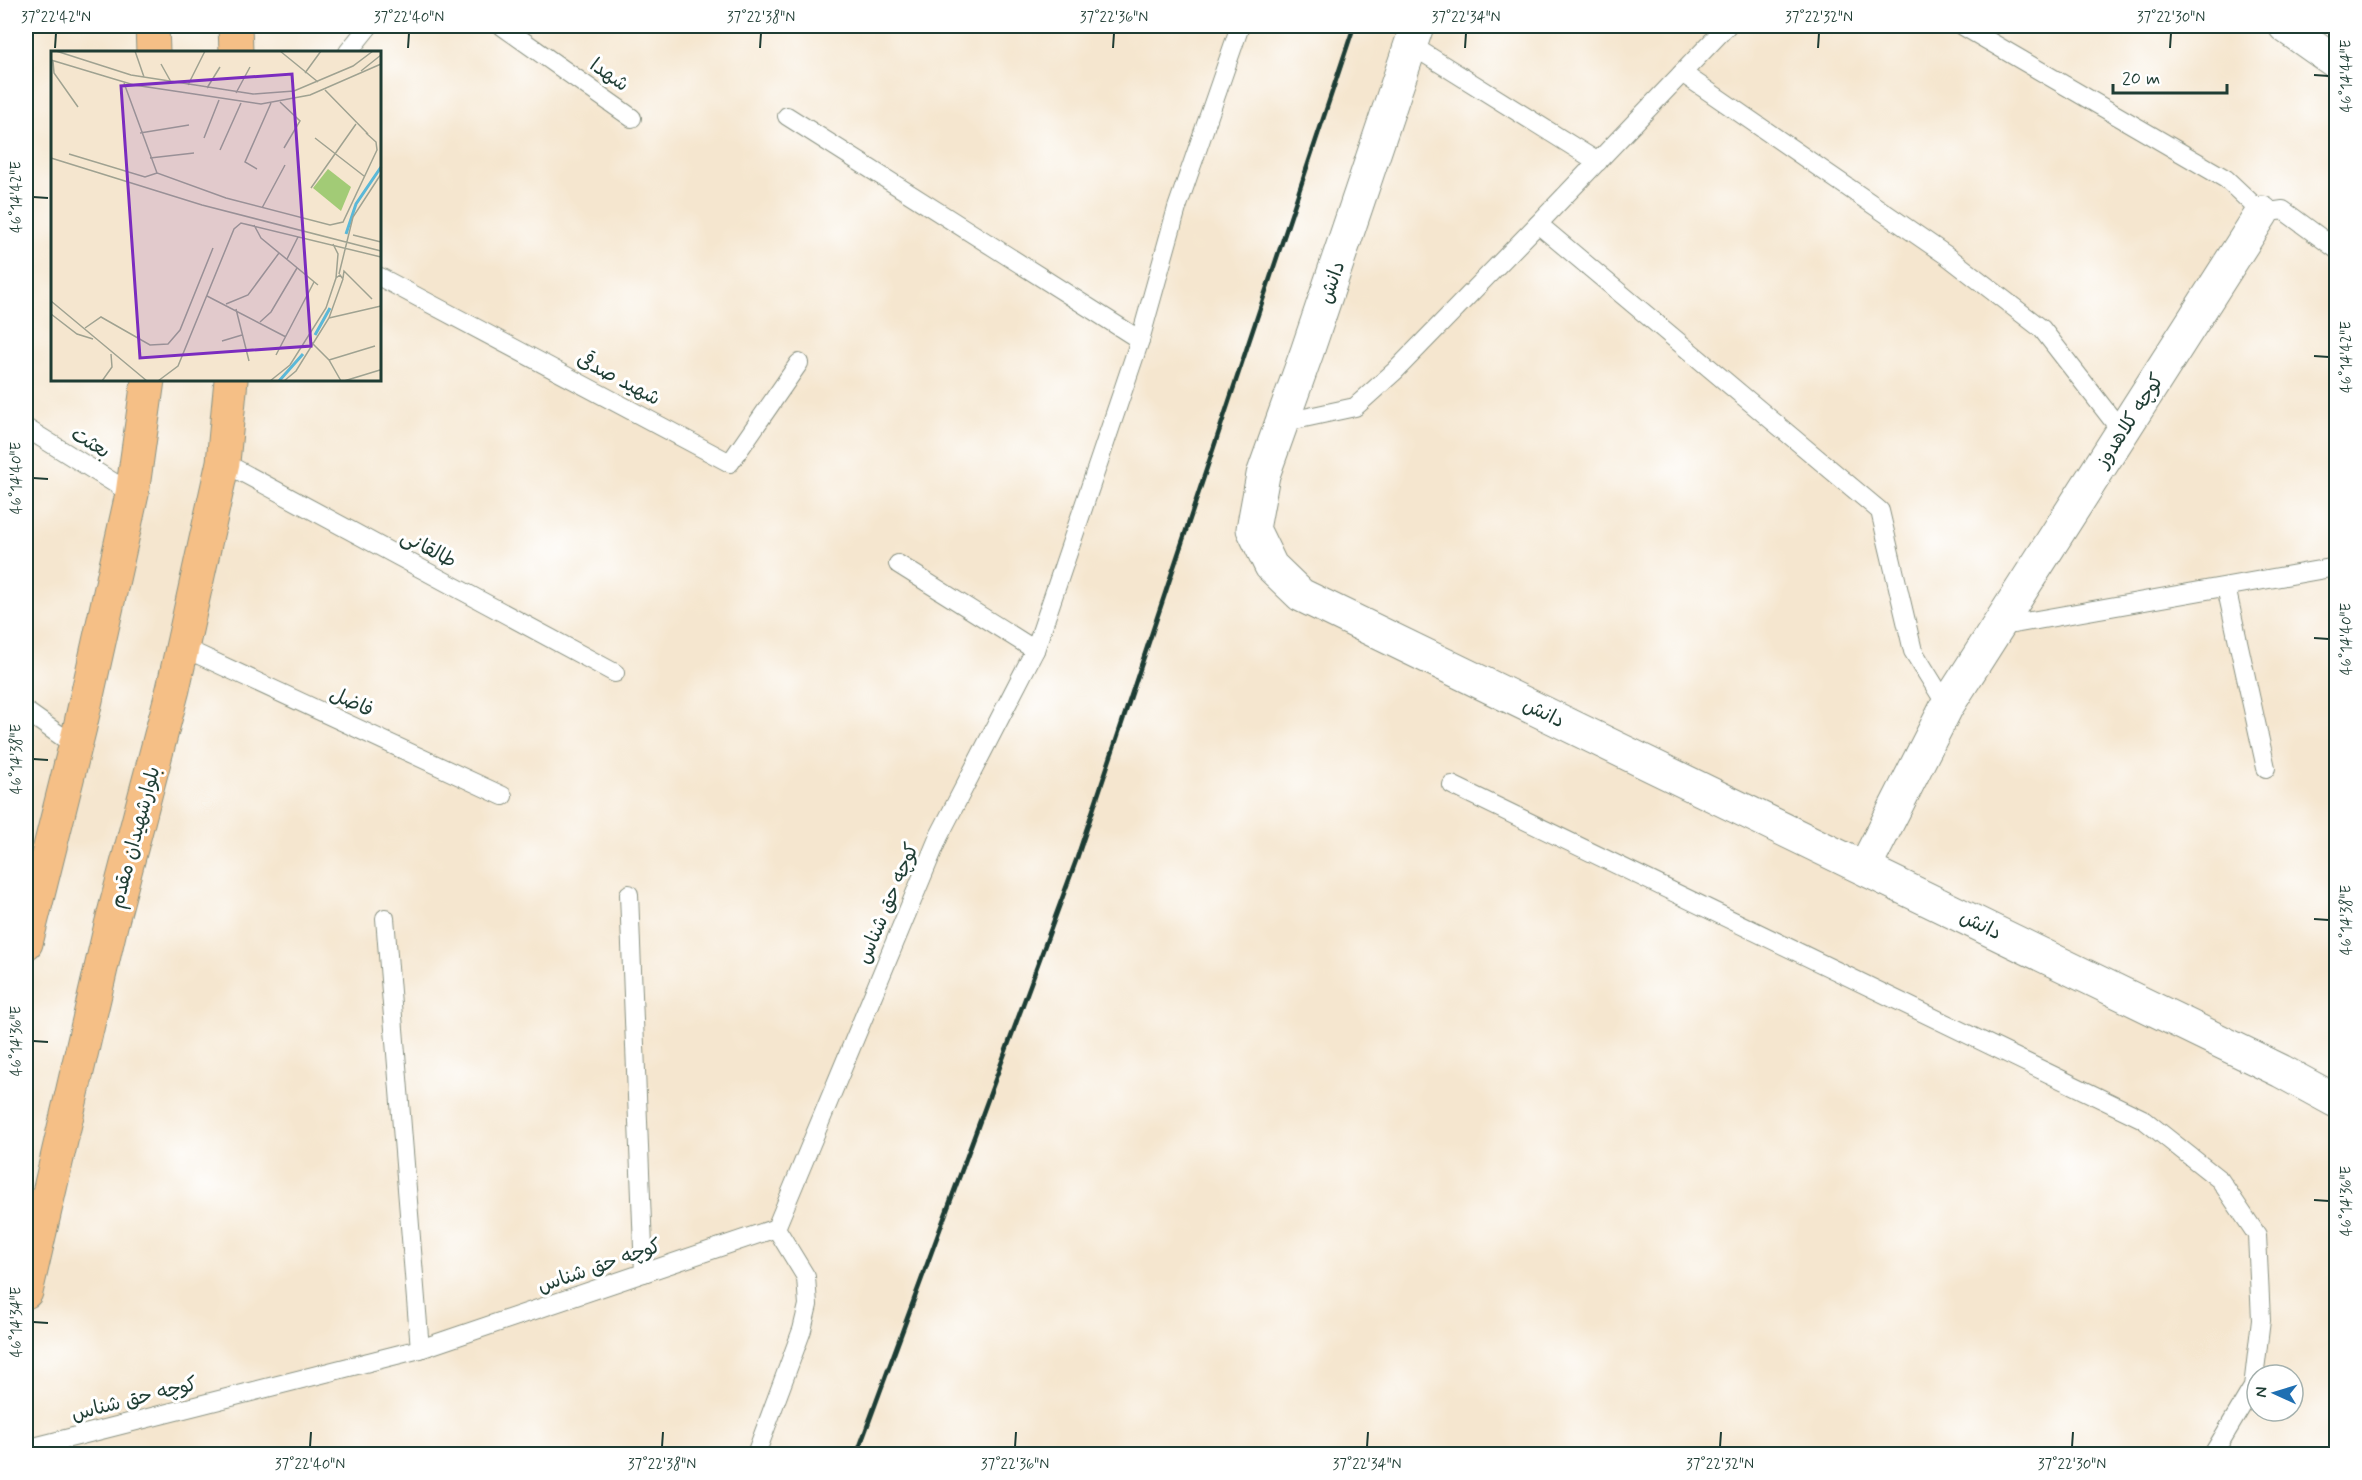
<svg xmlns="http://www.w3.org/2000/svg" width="2362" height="1480" viewBox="0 0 2362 1480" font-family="Mynerve,'Playpen Sans Arabic',sans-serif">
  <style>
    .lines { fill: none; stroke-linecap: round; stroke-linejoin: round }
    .lane-casing { stroke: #8a9282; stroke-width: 20 }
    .street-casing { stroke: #8a9282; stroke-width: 35 }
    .primary-casing { stroke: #8a9282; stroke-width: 35 }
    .lane { stroke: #fff; stroke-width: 18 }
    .street { stroke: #fff; stroke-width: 33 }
    .primary { stroke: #f5bf86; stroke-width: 33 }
    .rail { stroke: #1f3d34; stroke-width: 4.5 }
    .ticks { fill: none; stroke: #1f3d34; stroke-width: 2 }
    .labels { text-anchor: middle; stroke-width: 6; stroke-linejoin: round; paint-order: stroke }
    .street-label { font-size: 20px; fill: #1f3d34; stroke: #fff }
    .inset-river { fill: none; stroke: #5ab8d8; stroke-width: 3 }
    .inset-road { fill: none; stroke: #9fa291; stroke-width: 1.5 }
    .view { fill: #7b2cbf; fill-opacity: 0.15; stroke: #7b2cbf; stroke-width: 3 }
    .inset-edge { fill: none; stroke: #1f3d34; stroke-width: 3 }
    .neatline { fill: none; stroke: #1f3d34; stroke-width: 2 }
    .ticks-label { font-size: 15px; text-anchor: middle; fill: #1f3d34 }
  </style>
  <rect width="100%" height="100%" fill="#fff"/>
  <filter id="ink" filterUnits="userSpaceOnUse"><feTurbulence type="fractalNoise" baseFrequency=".0167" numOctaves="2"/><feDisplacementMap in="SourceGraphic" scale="12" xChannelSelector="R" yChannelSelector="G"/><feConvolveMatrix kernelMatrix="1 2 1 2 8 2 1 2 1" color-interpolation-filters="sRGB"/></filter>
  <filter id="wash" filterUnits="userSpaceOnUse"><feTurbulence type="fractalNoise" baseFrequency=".008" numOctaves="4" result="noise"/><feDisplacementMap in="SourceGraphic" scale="24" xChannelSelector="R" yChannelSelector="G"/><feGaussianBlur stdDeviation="1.35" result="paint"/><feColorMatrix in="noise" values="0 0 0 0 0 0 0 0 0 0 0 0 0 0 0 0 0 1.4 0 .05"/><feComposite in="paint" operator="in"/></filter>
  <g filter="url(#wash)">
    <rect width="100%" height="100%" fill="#f5e6cf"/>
  </g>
  <g filter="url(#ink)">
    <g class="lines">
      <defs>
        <g id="lane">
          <polyline points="502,26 632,118"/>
          <polyline points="1963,26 2226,179 2262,213 2283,210 2336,249"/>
          <polyline points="1411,45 1598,162"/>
          <polyline points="348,52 369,26"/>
          <polyline points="1682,73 1946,255 2042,329 2122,432"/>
          <polyline points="787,116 1140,340"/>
          <polyline points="1538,224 1880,511 1913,651 1947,706"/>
          <polyline points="380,277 730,463 799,363"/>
          <polyline points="1281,423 1355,407 1395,371 1538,224 1727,26"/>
          <polyline points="26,428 132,494"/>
          <polyline points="223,462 615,673"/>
          <polyline points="898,564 1035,650"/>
          <polyline points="2226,587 2266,768"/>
          <polyline points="1997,627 2336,567"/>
          <polyline points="182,647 503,796"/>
          <polyline points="26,711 75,746"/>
          <polyline points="1452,785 2143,1119 2220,1180 2257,1235 2261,1320 2253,1387 2213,1454"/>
          <polyline points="629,894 644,1273"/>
          <polyline points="385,918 420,1349"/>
          <polyline points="26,1449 420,1349 776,1228 939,836 1035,650 1140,340 1177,208 1240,26"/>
          <polyline points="756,1454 802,1330 808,1305 806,1277 776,1228"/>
        </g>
        <g id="street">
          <polyline points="1417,26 1307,352 1263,475 1253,529 1271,566 1301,595 2281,1071 2336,1101"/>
          <polyline points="2285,26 2336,62"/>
          <polyline points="1865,867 1947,706 2262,213"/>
        </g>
        <g id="primary">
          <polyline points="152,26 153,52"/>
          <polyline points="235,26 236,52"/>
          <polyline points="26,943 80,727 132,494 148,380"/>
          <polyline points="26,1292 111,925 173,689 223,462 231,380"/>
        </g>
      </defs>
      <use href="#lane" class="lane-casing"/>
      <use href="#street" class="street-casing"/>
      <use href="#primary" class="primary-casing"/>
      <use href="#lane" class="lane"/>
      <use href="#street" class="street"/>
      <use href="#primary" class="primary"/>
      <polyline class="rail" points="857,1454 1077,858 1354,26"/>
    </g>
  </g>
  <path class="ticks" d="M55,48l1,-15M408,48l1,-15M760,48l1,-15M1113,48l1,-15M1465,48l1,-15M1818,48l1,-15M2170,48l1,-15M2314,75l15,1M33,197l15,1M2314,356l15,1M33,478l15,1M2314,638l15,1M33,759l15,1M2314,919l15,1M33,1041l15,1M2314,1200l15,1M33,1322l15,1M310,1447l1,-15M662,1447l1,-15M1015,1447l1,-15M1367,1447l1,-15M1720,1447l1,-15M2072,1447l1,-15"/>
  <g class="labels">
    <g class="street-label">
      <text transform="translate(610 74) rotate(35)" y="7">شهدا</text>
      <text transform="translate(1331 282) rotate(-71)" y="7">دانش</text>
      <text transform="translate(619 378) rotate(28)" y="7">شهید صدقی</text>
      <text transform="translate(2129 420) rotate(-57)" y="7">کوچه کلاهدوز</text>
      <text transform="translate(91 442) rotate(32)" y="7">بعثت</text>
      <text transform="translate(429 548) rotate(28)" y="7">طالقانی</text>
      <text transform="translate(352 701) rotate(25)" y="7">فاضل</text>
      <text transform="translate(1544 712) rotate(26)" y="7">دانش</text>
      <text transform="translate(134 837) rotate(-75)" y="7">بلوارشهیدان مقدم</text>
      <text transform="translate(887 903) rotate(-67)" y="7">کوچه حق شناس</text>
      <text transform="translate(1981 924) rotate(26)" y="7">دانش</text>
      <text transform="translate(599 1265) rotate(-19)" y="7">کوچه حق شناس</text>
      <text transform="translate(134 1398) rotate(-14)" y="7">کوچه حق شناس</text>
    </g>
  </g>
  <g transform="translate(51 51)">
    <rect width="330" height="330" fill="#f5e6cf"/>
    <path d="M277,118l23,18 -10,24 -28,-23z" fill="#a2cb76"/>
    <path class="inset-river" d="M295,183l10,-30 25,-37M264,284l15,-27M228,330l24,-27"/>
    <path class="inset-road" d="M5,0l75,24 122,19 41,-3 59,-25 20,-15M84,0l9,26M229,0l38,31M0,9l83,25 127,19 49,-9 71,-31M2,10l1,12 24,34M110,13l10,18M310,20l20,-16M254,22l16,-22M73,32l33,90 69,25 104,27 13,-3 34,-72 -1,-8 -10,-9M137,34l17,-34M156,37l13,-21M274,39l43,44M185,42l14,-26M229,51l20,19 -16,27M89,82l49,-8M153,87l15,-38M264,87l49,38M169,99l21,-47M18,103l76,23 12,-4M0,107l151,47 179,46M99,107l44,-5M206,118l-12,-7 26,-59M260,137l45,-64M211,157l23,-43M203,174l7,13 57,47M302,184l28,7M236,208l11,-22M288,223l14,-57 28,-43M292,227l1,-7 28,28M156,245l79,41M0,250l96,80M175,253l22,-9 31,-42M185,258l13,52M0,263l26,20 16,5M278,267l52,-12M209,271l11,-10 26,-44M34,277l16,-11 49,28 18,-1 12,-14 33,-82M171,290l20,-6M260,291l18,18 12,21M225,304l38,-73M278,309l46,-14M51,330l10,-14 -1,-13M107,330l20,-15 56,-137 7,-6 140,34M219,330l20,-16 36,-57 10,-30 2,-24 -5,-10M233,330l12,-10 33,-53 14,-39 -3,-4 -4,3M293,330l36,-11"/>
    <path class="view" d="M241,23l19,272 -171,12 -19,-272z"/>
    <rect width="330" height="330" class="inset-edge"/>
  </g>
  <rect width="2362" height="1480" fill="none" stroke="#fff" stroke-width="66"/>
  <g transform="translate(2275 1393) rotate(274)"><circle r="28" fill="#ffffff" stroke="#a5b1ae" stroke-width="1.5"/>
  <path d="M0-4.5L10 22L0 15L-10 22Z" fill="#1f6fb2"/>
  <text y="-9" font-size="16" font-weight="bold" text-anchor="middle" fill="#1f3d34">N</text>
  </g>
  <path d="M2113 84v9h114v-9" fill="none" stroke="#1f3d34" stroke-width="3"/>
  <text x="2122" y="84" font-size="18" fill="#1f3d34" stroke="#ffffff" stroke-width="4.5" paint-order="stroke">20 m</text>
  <rect x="33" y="33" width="2296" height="1414" class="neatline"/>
  <g class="ticks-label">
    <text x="56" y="22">37°22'42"N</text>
    <text x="409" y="22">37°22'40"N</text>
    <text x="761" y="22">37°22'38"N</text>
    <text x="1114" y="22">37°22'36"N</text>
    <text x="1466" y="22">37°22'34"N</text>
    <text x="1819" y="22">37°22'32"N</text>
    <text x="2171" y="22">37°22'30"N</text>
    <text transform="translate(2346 76) rotate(-90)" y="5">46°14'44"E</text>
    <text transform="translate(16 197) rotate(-90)" y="5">46°14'42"E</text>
    <text transform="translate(2346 357) rotate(-90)" y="5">46°14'42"E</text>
    <text transform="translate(16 478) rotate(-90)" y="5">46°14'40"E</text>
    <text transform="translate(2346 639) rotate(-90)" y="5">46°14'40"E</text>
    <text transform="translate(16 759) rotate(-90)" y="5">46°14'38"E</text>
    <text transform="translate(2346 920) rotate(-90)" y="5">46°14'38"E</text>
    <text transform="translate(16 1041) rotate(-90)" y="5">46°14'36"E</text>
    <text transform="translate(2346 1201) rotate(-90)" y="5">46°14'36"E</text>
    <text transform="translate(16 1322) rotate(-90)" y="5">46°14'34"E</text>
    <text x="310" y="1469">37°22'40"N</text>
    <text x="662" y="1469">37°22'38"N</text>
    <text x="1015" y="1469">37°22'36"N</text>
    <text x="1367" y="1469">37°22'34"N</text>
    <text x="1720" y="1469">37°22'32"N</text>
    <text x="2072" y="1469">37°22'30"N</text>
  </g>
</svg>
